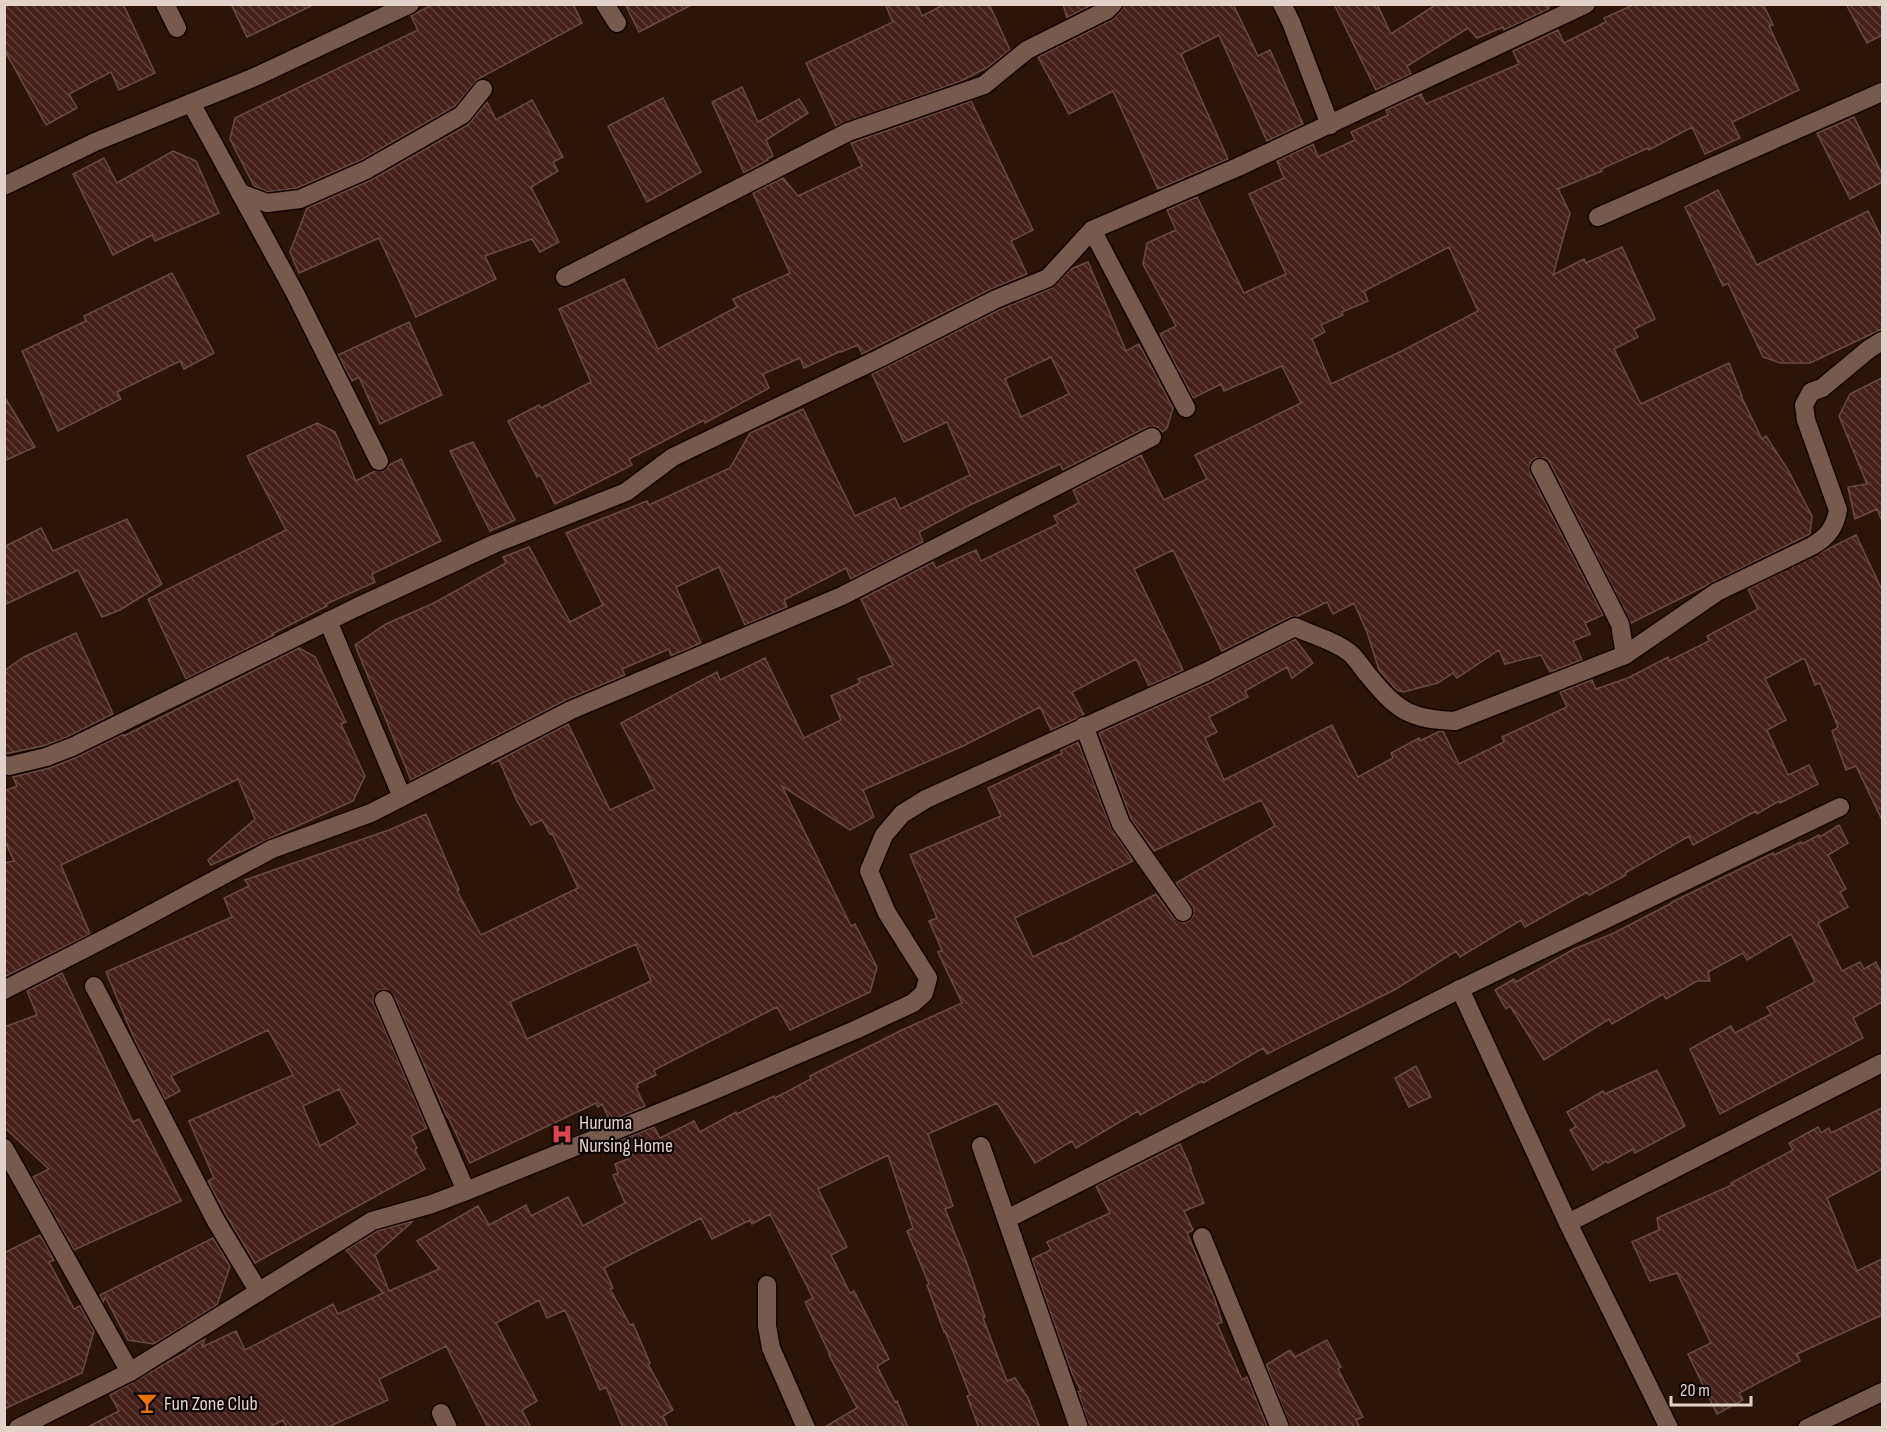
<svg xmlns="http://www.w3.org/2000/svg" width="1887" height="1432" viewBox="0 0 1887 1432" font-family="'Sofia Sans Condensed',sans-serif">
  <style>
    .building { fill: url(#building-back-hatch); stroke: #6a4b44; stroke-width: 1.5; fill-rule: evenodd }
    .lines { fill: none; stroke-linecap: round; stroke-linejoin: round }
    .minor-casing { stroke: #130200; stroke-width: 21 }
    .minor { stroke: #775a4b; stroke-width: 18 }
    .labels { text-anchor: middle; stroke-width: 4.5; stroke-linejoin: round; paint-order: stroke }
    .poi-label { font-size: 20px; fill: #e3d2c9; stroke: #0d0402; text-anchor: start }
  </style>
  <defs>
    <pattern id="building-back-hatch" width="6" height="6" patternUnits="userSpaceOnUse" patternTransform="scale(1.5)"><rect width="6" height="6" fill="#452019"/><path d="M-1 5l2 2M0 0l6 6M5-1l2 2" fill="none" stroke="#604039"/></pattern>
  </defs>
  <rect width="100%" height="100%" fill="#2c1507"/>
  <g class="building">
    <polygon points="4,4 123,4 155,73 119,90 111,72 69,94 77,108 46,125 4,49"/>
    <polygon points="231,4 315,4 247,37"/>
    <polygon points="433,4 573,4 582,23 478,79 455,106 361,160 297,188 268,192 254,186 230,139 235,118 418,30 411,16"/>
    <polygon points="625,4 693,4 639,32"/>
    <polygon points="885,4 917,4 922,16 945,4 989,4 1010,50 988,67 961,81 836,126 806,63 893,22"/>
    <polygon points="1063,4 1093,4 1067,18"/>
    <polygon points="1124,4 1233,4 1258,56 1270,50 1303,124 1267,141 1219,35 1181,54 1228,159 1158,189 1113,91 1069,114 1038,57 1112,20 1121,11"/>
    <polygon points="1334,4 1377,4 1391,34 1437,4 1553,4 1548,7 1549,9 1504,30 1503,27 1477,38 1468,28 1407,66 1411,74 1376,90"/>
    <path d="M1635,4h128l10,21 -4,1 30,64 -67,32 8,16 -35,16 -13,-27 -43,23 -1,-2 -47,21 1,2 -44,18 12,24 -17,62 31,-16 2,4 36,-16 33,72 -21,10 4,8 -24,12 27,55 88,-41 13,33h-1l21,43 4,-3 22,34 24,46 -2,18 -179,89 -81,-160 -4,-5h-11l-5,4v11l73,142 -18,8 5,11 -17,7 9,19 -32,12 -9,-17 -36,9 -6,-14 -42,28 -4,-5 -15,10 -35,9 -6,-2 -18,-20 -12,-38 -13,-29 -21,11 -6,-12 -29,14 -8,1 -68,34 -49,-101 -39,19 49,101 -34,16 -13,-27 -64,33 12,23 -33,15 -11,-23 -77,39 -100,44 11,27 -24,13 -68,-44 69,140 4,-2 22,43 -7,25 -80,38 -13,-23 -123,63 2,5 -19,9 1,3 -2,1 9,18 -35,15 -8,-17 -4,3 -2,-4 -126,60 -22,-46h-1l-53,-121 -8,-7 -7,1 -6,8 1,6 53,124 -16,8 6,12 -2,2 10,19 -170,94 -29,-48 -18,-34 6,-3 -25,-57 104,-46 -25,-45 -97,46 9,15 -15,8 -31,-61 -28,-66 126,-55 -8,-19 25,-12 -4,-6 144,-50 37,-16 33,76 -2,1 24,44 97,-47 -26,-55 -2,1 -8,-14 -11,5 -15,-26 -17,-39 -8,4 77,-40 42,86 45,-21 -34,-66 96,-51 3,8 45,-22 39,80 37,-18 -10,-24 29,-13 -2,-4 35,-14 -32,-66 72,-37 3,6 40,-18 5,11 77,-37 -4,-8 25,-13 -6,-13 68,-35 23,45 43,-21 -12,-24 106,-52 -19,-37 -58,25 -3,-7 -28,14 -33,-64 16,-8 -33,-62 4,-21 29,-13 -9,-20 30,-13 47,96 24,-11 18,-8 -37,-80 35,-16 -7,-17 36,-17 5,13 37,-17 -4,-8 37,-17 -2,-5 35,-16 5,10 93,-40 -6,-13 45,-21 6,13 42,-21 -2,-4zM1449,247l29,64 -78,41 -69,32 -19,-45 13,-7 -4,-7 22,-10 -1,-3 26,-11 -4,-10zM636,944l15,37 -124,58 -17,-37zM339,1089l19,35 -38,22 -17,-40z"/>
    <polygon points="1846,4 1882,4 1882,35 1867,43"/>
    <polygon points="742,87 758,122 799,99 808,113 766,140 773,156 767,159 768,160 744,173 712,102"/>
    <polygon points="663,98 701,172 647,202 608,126"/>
    <polygon points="532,100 563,157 553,162 558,171 531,187 559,242 540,252 532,239 485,256 496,279 416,317 379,238 299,273 290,252 307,208 371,180 468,125 487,102 496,120"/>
    <polygon points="971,101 1033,230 1011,241 1027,274 991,289 862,354 858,345 841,352 841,351 804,368 800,358 763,374 769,388 705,423 704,420 629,459 632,465 555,504 540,475 537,477 508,421 539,405 541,408 591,382 559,309 624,279 658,349 737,307 733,299 790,273 753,193 783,178 798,196 862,166 851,143"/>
    <polygon points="1854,117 1882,174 1882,182 1850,199 1817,133"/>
    <polygon points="173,151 196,161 219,213 155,241 152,235 113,255 73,174 104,158 117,183"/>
    <polygon points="1718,190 1757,265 1868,211 1882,239 1882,329 1810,363 1780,363 1763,357 1728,283 1723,286 1685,207"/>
    <path d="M1088,262l38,89 13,-7 34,64 -6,20 -5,4 -4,-5h-11l-84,43 -3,-6 -90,41 -51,27 4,10 -72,37 -5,-11 -62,32 3,7 -42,18 -26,-58 -43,20 25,56 -30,13 -2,-7 -47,20 3,6 -59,25 -155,80 -56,-135 31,-21 48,-21 72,-40 -3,-6 26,-10 41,75 33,-17 -37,-72 81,-32 2,4 81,-37 20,-35 53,-24 52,107 40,-18 5,11 70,-34 -23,-53 -43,20 -32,-68 129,-65 51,-21 19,-19zM1051,357l18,37 -48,23 -16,-38z"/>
    <polygon points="172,273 214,353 184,369 180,361 117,392 121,399 58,431 22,351 86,321 84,316"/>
    <polygon points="409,322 442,395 380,424 359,377 352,381 338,355"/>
    <polygon points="1882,378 1882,521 1877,509 1855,519 1848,487 1867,484 1839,416 1850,394"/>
    <polygon points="4,396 35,447 4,461"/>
    <polygon points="317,423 335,432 356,481 375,471 383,471 389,465 401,459 441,541 372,574 375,582 326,604 327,606 272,634 274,635 186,679 148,599 286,530 247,456"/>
    <polygon points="473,442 515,520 490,531 450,451"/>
    <polygon points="127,519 162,584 120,610 102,617 78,570 4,605 4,547 41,528 53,551"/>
    <polygon points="1856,535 1882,590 1882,820 1856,766 1846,770 1832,731 1838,727 1820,683 1815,685 1805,659 1802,659 1765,679 1786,720 1767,730 1788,775 1809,765 1818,784 1780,803 1779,801 1757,814 1756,811 1693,845 1689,836 1625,873 1626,875 1589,895 1587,892 1525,927 1521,920 1460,957 1456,951 1396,989 1267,1054 1263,1048 1203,1083 1202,1081 1140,1115 1138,1111 1076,1148 1072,1141 1035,1163 997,1103 928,1134 953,1206 945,1209 966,1261 985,1317 983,1318 1007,1381 1015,1378 1028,1398 1040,1428 979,1428 967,1396 970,1395 945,1331 944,1332 927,1285 929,1284 907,1231 913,1228 888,1155 818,1189 847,1247 831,1255 850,1293 854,1291 889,1359 877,1366 895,1402 897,1401 908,1428 823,1428 857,1408 829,1355 830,1355 805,1302 813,1298 770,1214 752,1224 750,1220 712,1239 701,1218 604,1268 613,1288 610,1289 630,1325 633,1324 650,1363 648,1364 673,1410 663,1416 668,1428 623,1428 606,1387 600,1390 565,1310 547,1318 539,1300 496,1323 537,1401 522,1410 531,1428 488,1428 446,1346 379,1379 388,1400 326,1428 287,1428 283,1420 268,1428 86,1428 119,1411 110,1395 191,1349 188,1349 205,1339 202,1347 236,1331 245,1350 333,1304 338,1314 383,1293 346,1250 377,1231 413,1221 375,1255 389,1291 439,1269 417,1241 478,1206 489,1225 526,1205 531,1216 568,1197 583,1226 625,1203 613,1175 618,1173 615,1164 628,1159 619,1141 654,1127 660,1138 694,1121 700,1132 736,1112 737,1114 774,1096 775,1098 811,1079 810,1076 902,1030 962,1003 938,952 942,950 929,921 937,918 910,855 1001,816 988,788 1062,753 1061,750 1078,742 1111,828 1133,861 1015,918 1033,957 1061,943 1062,944 1156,894 1174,919 1183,923 1189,921 1193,916 1194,910 1176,883 1275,826 1261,800 1154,851 1131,819 1099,733 1211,682 1295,639 1313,663 1292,678 1287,667 1245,691 1248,697 1209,717 1217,732 1205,738 1224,780 1332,725 1358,777 1393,758 1391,753 1419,738 1420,741 1440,731 1443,731 1459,764 1504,742 1502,737 1567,707 1560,692 1592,680 1596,689 1628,678 1668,657 1669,661 1709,641 1707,636 1758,609 1748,589"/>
    <polygon points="76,633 113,714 67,737 43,746 4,754 4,671 24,657"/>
    <polygon points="299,648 315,657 346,722 341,724 365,776 353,801 211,865 208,860 255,819 238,779 61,865 90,934 4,977 4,863 14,861 4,839 4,791 17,786 13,777 50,768 77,757 123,734 124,736"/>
    <polygon points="1839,825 1848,843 1828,855 1846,889 1840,892 1848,907 1818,923 1842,971 1860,962 1864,969 1876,962 1882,975 1882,1002 1853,1018 1863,1038 1720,1114 1690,1049 1731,1026 1735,1033 1771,1014 1767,1007 1815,982 1791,934 1747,960 1743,953 1708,972 1710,981 1697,981 1666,999 1663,994 1612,1024 1609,1019 1544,1060 1510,1006 1506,1009 1495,990 1514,979 1516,982 1574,949 1612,934 1672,903 1672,902 1773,853 1774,855 1801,842 1802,844 1819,835 1820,837"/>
    <polygon points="62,973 133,1122 139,1119 181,1201 74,1250 33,1177 49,1169 4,1127 4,1027 37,1015 27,991"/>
    <polygon points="1416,1066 1431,1097 1409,1107 1395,1078"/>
    <polygon points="1657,1070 1685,1126 1635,1153 1633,1149 1608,1163 1606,1161 1593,1170 1570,1130 1576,1127 1567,1112 1603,1091 1605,1094"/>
    <polygon points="1882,1108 1882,1169 1827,1198 1857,1271 1882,1259 1882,1315 1797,1354 1800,1361 1739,1393 1743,1400 1717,1414 1688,1354 1711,1343 1677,1273 1650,1281 1632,1242 1659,1230 1657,1218 1732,1185 1731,1183 1793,1150 1789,1143 1818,1127 1821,1133 1829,1128 1831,1133"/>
    <polygon points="1180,1144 1191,1168 1190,1168 1204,1203 1184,1211 1193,1230 1187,1233 1214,1297 1222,1322 1217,1324 1242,1380 1247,1377 1268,1428 1090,1428 1078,1392 1081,1391 1071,1371 1032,1259 1051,1250 1047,1242 1110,1213 1096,1186"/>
    <polygon points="40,1235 54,1260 49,1262 74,1309 80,1306 94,1331 82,1373 4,1409 4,1253"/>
    <polygon points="213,1238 230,1266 217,1305 154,1344 128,1340 105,1297 103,1302 100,1295"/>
    <polygon points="1327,1340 1341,1367 1338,1369 1363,1417 1356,1420 1360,1428 1291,1428 1266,1365 1290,1350 1295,1357"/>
  </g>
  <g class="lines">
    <defs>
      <g id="minor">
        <polyline points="165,4 177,28"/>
        <polyline points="605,4 617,23"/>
        <polyline points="1282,4 1291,22 1330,125"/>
        <polyline points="191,103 295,293 379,461"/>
        <polyline points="4,186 95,142 257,76 410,4"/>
        <polyline points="240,193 267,203 300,199 366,170 462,115 483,89"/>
        <polyline points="1598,217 1882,92"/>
        <polyline points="1092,230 1186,408"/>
        <polyline points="565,277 848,132 984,85 1027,50 1107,10 1113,4"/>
        <polyline points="1540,468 1620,624 1625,655"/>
        <polyline points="328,621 402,797"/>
        <polyline points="1084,726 1121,824 1183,912"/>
        <polyline points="4,765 9,766 46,757 72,747 355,608 494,544 626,492 673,457 880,358 996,299 1048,278 1092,230 1238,167 1586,4"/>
        <polyline points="94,986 216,1221 259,1292"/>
        <polyline points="1460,989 1568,1223 1669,1428"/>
        <polyline points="4,990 127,927 272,849 371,813 571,710 842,596 1152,437"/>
        <polyline points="384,1000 466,1191"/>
        <polyline points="981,1146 1079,1428"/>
        <polyline points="4,1148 130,1372"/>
        <polyline points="1007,1219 1460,989 1840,807"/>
        <polyline points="1568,1223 1882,1063"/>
        <polyline points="1202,1237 1280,1428"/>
        <polyline points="767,1285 767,1326 771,1348 806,1428"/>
        <polyline points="441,1413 448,1428"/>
        <path d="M18,1428l112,-56 242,-151 60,-17 34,-13 237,-96 152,-65 58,-27 11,-10 4,-15 -41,-65 -18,-42 15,-36 18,-21 24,-15 280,-127 89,-45c17,8 40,14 55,26 7,6 12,15 18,22 29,35 40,44 87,46l170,-66 92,-63 95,-46c16,-9 23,-19 26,-36l-32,-90 -2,-15 7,-13 11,-4 47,-39 13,-8"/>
        <polyline points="1807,1428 1882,1392"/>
      </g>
    </defs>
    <use href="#minor" class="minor-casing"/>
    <use href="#minor" class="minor"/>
  </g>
  <defs>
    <symbol id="hospital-bare" viewBox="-9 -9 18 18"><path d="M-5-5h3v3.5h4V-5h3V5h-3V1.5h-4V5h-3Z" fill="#e0444e" stroke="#0d0402" stroke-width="2.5" paint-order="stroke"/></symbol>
    <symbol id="bar-bare" viewBox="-9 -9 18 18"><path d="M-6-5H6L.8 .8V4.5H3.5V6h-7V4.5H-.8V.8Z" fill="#e8710a" stroke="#0d0402" stroke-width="2.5" paint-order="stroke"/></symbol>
  </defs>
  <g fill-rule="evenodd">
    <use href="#hospital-bare" x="547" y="1119" width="30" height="30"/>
    <use href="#bar-bare" x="132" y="1388" width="30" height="30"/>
  </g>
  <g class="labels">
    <g class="poi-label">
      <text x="579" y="1129">Huruma<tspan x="579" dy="23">Nursing Home</tspan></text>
      <text x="164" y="1410">Fun Zone Club</text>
    </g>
  </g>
  <rect width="1887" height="1432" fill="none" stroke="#e3d2c9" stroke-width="12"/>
  <path d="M1671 1396v9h80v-9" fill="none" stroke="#e3d2c9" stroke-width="3"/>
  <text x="1680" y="1396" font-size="18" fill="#e3d2c9" stroke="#0d0402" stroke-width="4.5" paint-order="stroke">20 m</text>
</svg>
